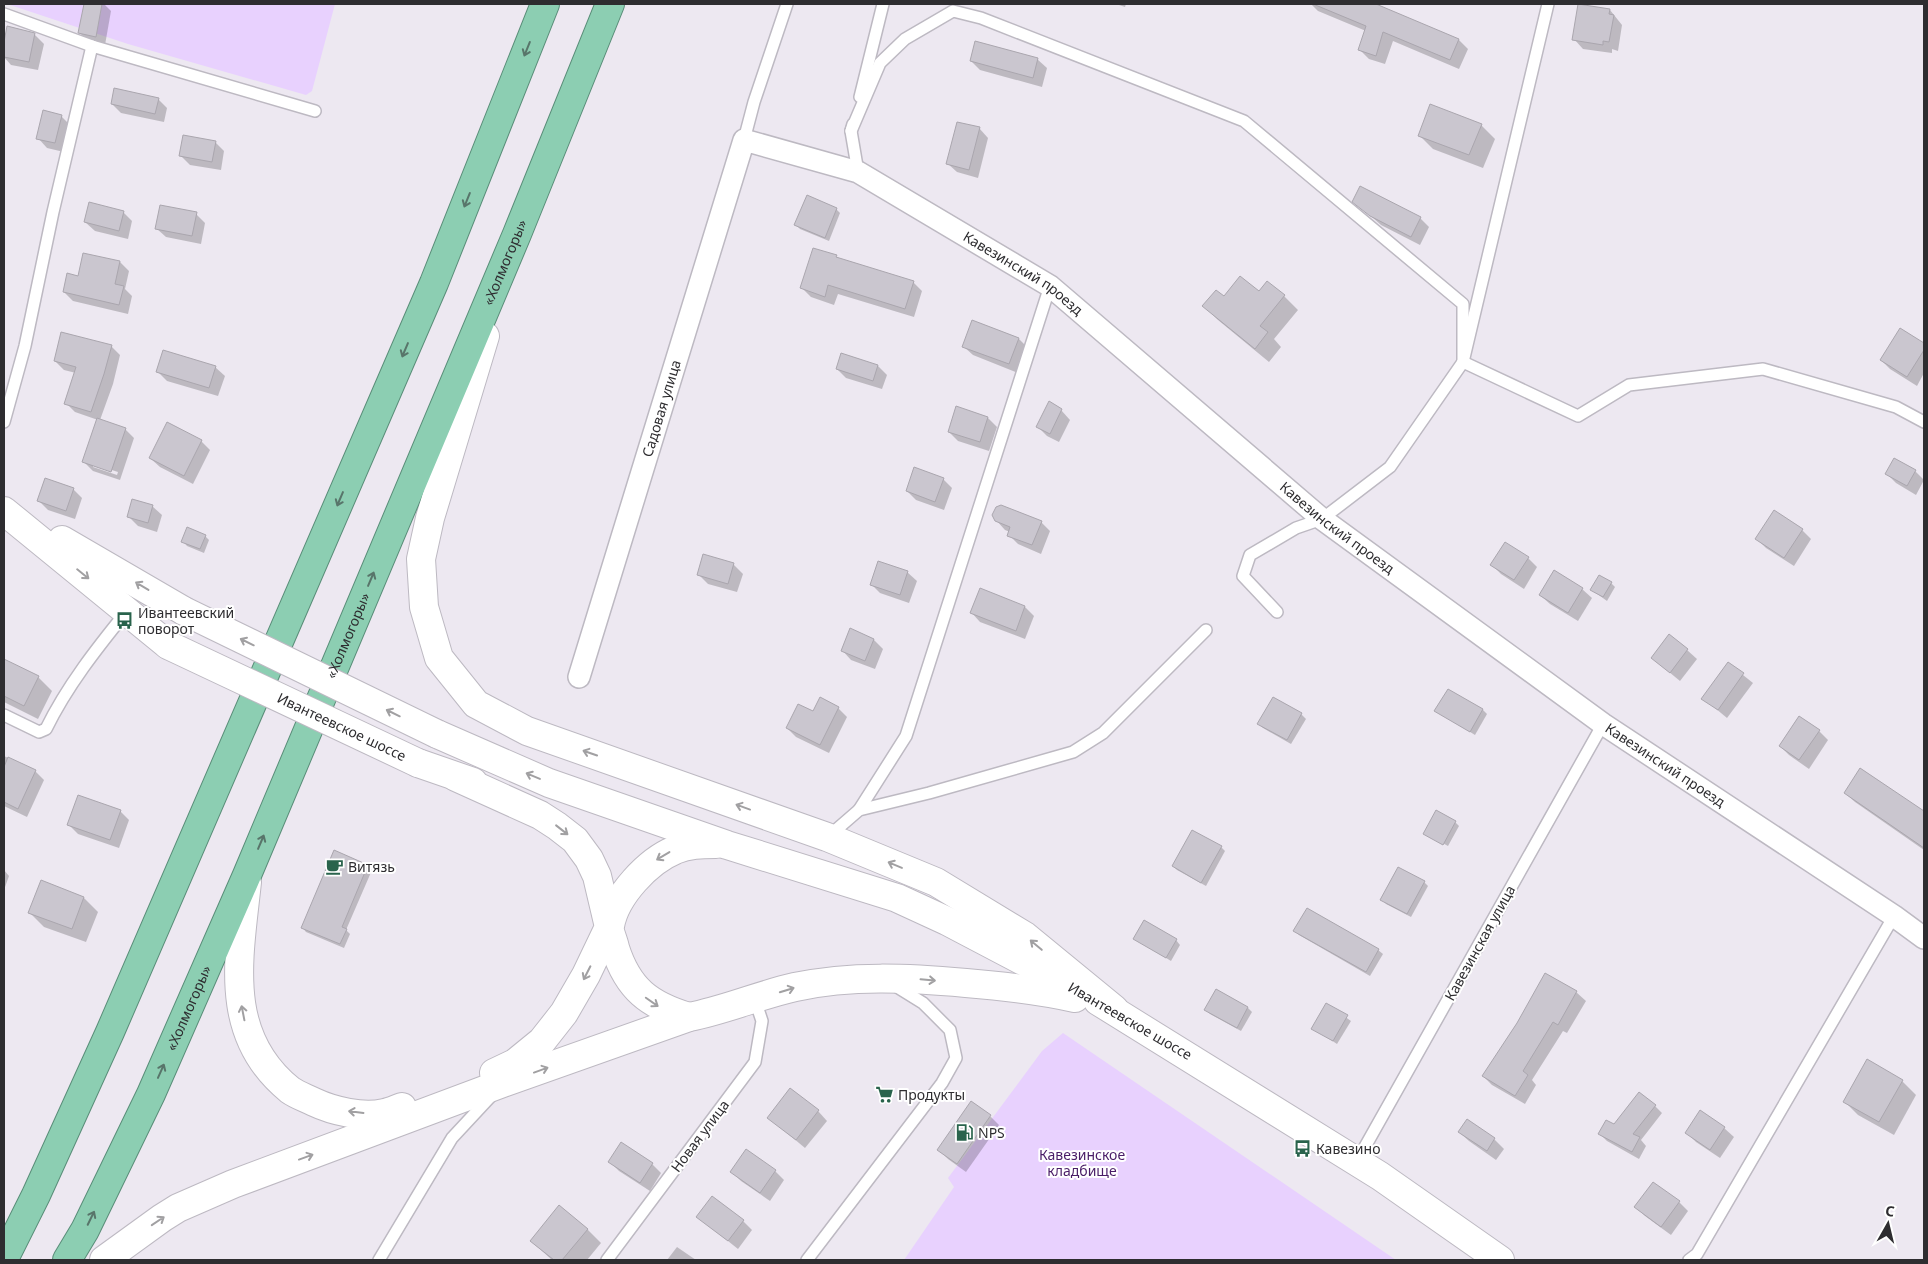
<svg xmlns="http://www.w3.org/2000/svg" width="1928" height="1264" viewBox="0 0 1928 1264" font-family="'Noto Sans',sans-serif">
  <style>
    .green { fill: #e8d1fe }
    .shadow { fill: #0003; fill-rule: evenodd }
    .building { fill: #cac6cf; stroke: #aaa6ae }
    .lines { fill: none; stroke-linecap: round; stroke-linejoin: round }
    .service-casing { stroke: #bdb9c2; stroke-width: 14 }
    .minor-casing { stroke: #bdb9c2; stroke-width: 24 }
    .secondary-casing { stroke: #bdb9c2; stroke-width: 30 }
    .trunk-casing { stroke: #598d78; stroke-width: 30 }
    .service { stroke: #fff; stroke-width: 11 }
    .minor { stroke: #fff; stroke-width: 21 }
    .secondary { stroke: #fff; stroke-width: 28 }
    .trunk { stroke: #8cceb2; stroke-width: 28 }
    .secondary-bridge-casing { stroke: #bdb9c2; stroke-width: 30; stroke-linecap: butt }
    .secondary-bridge { stroke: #fff; stroke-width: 28 }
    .oneway { stroke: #58756a }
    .oneway2 { stroke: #a1a0a2 }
    .labels { text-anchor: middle; stroke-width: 4; stroke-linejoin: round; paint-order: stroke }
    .street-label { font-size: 14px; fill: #2e2d30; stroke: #fff }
    .poi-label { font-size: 14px; fill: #2e2d30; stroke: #fff; text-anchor: start }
    .park-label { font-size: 14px; fill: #491d67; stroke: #fff }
  </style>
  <rect width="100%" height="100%" fill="#ede8f1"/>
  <g class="green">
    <polygon points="7,4 335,4 312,91 306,95 128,44"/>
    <polygon points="1063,1033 1396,1260 904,1260 954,1187 948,1178 1042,1051"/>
  </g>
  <g class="shadow">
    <polygon points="85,4 104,4 111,11 105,45 88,42 79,32"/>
    <polygon points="1116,4 1126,4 1125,7"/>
    <polygon points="1311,4 1372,4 1459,40 1468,49 1459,69 1393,41 1385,64 1369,59 1360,50 1366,31 1318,11"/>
    <polygon points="1610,10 1622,25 1618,51 1612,49 1612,53 1583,49 1574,39"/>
    <polygon points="8,28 34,34 44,44 38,70 11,65 4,57 4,48"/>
    <polygon points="1037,59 1047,68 1042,87 980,70 971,61"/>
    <polygon points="158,99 167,108 164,122 121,113 112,104"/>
    <polygon points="61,116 70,125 64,152 47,148 38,138"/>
    <polygon points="1481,125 1495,139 1483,168 1433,149 1419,135"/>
    <polygon points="979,128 988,138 978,178 957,172 947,163"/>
    <polygon points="215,142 224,151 221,170 190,165 181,156"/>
    <polygon points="1354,201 1420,218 1429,227 1420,245 1381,225"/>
    <polygon points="836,209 840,213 829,241 800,229 796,225"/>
    <polygon points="123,212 132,221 128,239 95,231 85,222"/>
    <polygon points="196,214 205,223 201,244 166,237 156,228"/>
    <polygon points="814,249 836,257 839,259 913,282 922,291 914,317 838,294 834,305 811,297 802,288"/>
    <polygon points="120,262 129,271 125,289 132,296 128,314 73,301 64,292 79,277"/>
    <polygon points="1259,293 1284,296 1298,310 1274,339 1281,347 1269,362 1218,320 1204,306 1224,298"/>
    <polygon points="1900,330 1924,344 1924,373 1917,386 1890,369 1881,360"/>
    <polygon points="1019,339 1028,348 1018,373 973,355 963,346"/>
    <path d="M111,346l9,9 -7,29 -13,36 25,9 9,9 -14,42 -27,-9 -9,-9 14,-42 -23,-8 -9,-9 10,-30 -12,-3 -9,-9zM93,464l25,8 -1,3 -24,-8z"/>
    <polygon points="842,354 878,366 887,375 882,389 846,378 837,369"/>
    <polygon points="215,367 225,376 218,396 167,381 158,372"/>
    <polygon points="957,408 988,418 997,427 989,451 958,441 949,432"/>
    <polygon points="1061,410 1070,420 1059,442 1047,436 1038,427"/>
    <polygon points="201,441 210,450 193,484 160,467 150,458"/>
    <polygon points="1915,471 1924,480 1916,495 1896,483 1887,474"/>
    <polygon points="943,479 952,488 944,510 916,500 907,491"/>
    <polygon points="73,489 82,498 75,519 48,510 39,501"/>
    <polygon points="152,506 162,515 157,532 138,526 129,517"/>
    <polygon points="996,520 1041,522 1050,531 1041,554 1018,544 1009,535 1010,532 1005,530"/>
    <polygon points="1802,530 1811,539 1794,566 1766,548 1757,539"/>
    <polygon points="205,536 209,540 204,553 187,546 183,541"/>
    <polygon points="1528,558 1537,567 1524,589 1501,574 1492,565"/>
    <polygon points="733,564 743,574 737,592 708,584 698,574"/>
    <polygon points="907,572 917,581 909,603 880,593 871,584"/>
    <polygon points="1554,572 1582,589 1592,598 1578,621 1550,604 1540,595"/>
    <polygon points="1611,583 1615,587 1607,601 1592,590"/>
    <polygon points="980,590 1025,607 1034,616 1025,639 980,622 971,612"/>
    <polygon points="851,630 874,640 883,649 875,669 851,660 842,650"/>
    <polygon points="1687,650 1697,659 1680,681 1652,658"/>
    <polygon points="4,661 38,677 52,691 38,719 4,702"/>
    <polygon points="1728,663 1753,683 1727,718 1703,698"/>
    <polygon points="1448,690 1483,710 1487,714 1475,735 1436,711"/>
    <polygon points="1273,698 1301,714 1306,719 1291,744 1263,728 1259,724"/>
    <polygon points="838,708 847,717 829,753 796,737 787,728"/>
    <polygon points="1819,731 1828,740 1809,769 1789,755 1780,746"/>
    <polygon points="4,756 35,771 44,780 27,817 4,806"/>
    <polygon points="1861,770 1924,813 1924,850 1855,802 1845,793"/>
    <polygon points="120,811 129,820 119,848 78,834 68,824"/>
    <polygon points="1455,822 1459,826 1448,846 1428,835 1428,837 1425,834"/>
    <polygon points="1221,847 1225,851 1206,886 1177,870 1173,866"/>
    <polygon points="368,866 372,870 346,930 350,934 344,948 306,932 302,927"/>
    <polygon points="4,870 9,876 4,890"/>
    <polygon points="1424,882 1428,886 1411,917 1386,904 1382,899"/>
    <polygon points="84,898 98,912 86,942 44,927 30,913"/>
    <polygon points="1295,931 1378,950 1383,954 1370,976 1299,935"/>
    <polygon points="1135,939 1176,940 1180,945 1171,961"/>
    <polygon points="1217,991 1248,1008 1252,1012 1241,1031 1210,1014 1206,1010"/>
    <polygon points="1576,992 1586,1001 1567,1033 1563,1031 1532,1080 1536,1085 1525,1104 1492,1085 1483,1076"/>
    <polygon points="1327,1004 1351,1021 1337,1044 1313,1028"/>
    <polygon points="1902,1081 1916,1095 1894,1135 1858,1115 1844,1101"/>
    <polygon points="1655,1106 1662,1113 1641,1140 1646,1146 1639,1159 1607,1141 1600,1134"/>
    <polygon points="818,1111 827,1121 805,1148 769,1118"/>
    <polygon points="990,1116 999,1125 966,1172 948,1159 939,1150"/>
    <polygon points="1467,1121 1494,1139 1504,1149 1496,1160 1469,1141 1459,1132"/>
    <polygon points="1724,1128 1734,1137 1720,1158 1696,1142 1687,1133"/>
    <polygon points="610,1162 652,1164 661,1173 650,1191 619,1171"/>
    <polygon points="775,1171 784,1180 770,1201 741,1181 732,1172"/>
    <polygon points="1679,1202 1688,1211 1671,1235 1645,1216 1636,1207"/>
    <polygon points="698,1217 743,1221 752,1230 738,1249"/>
    <polygon points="587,1229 601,1243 587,1260 552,1260 531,1241"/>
    <polygon points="677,1247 696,1260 667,1260"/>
  </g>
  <g class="building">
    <polygon points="84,4 102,4 96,37 78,33"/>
    <polygon points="1313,4 1376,4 1459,39 1450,60 1383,32 1376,56 1358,50 1366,26"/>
    <polygon points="1578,4 1610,9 1609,14 1614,15 1609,42 1603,41 1603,45 1572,40"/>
    <polygon points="7,26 35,33 29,62 4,57 4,42"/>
    <polygon points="975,41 1038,58 1033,78 970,61"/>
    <polygon points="114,88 159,98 155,114 111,104"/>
    <polygon points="1430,104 1482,124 1469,155 1418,136"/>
    <polygon points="43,110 62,115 55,143 36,139"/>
    <polygon points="957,122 980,127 969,170 946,164"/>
    <polygon points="183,135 216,141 212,162 179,156"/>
    <polygon points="1360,186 1421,217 1411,237 1370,216 1352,202"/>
    <polygon points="807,195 837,208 825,238 794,225"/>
    <polygon points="89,202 124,211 119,231 84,222"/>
    <polygon points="160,205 197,212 192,236 155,229"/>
    <polygon points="813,248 837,255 836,257 914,281 905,309 828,285 825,297 800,288"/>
    <polygon points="83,253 120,261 115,284 124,286 119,305 63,292 67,273 78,276"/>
    <polygon points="1240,276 1259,291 1267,281 1285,295 1260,326 1268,332 1255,349 1202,306 1216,290 1224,296"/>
    <polygon points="972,320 1019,338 1009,364 962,347"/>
    <polygon points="1900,328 1924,343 1924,350 1907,377 1880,360"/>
    <polygon points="61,332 112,345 104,374 91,412 64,404 76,367 54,361"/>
    <polygon points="163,350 216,366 209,388 156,372"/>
    <polygon points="841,353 878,365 873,381 836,369"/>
    <polygon points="1049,401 1062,409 1050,434 1036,427"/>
    <polygon points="956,406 988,417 980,442 948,432"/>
    <polygon points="97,418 126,428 111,472 82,462"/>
    <polygon points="167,422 202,440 184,476 149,458"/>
    <polygon points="1894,458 1916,470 1907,486 1885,474"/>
    <polygon points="914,467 944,478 935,502 906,491"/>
    <polygon points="45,478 74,488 66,511 37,501"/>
    <polygon points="132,499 153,505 148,523 127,517"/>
    <polygon points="1001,505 1042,521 1032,545 1007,536 1010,527 995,521 992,515 996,507"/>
    <polygon points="1774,510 1803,529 1784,558 1755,539"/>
    <polygon points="187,527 206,535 200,549 181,542"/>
    <polygon points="1505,542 1529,557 1514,580 1490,565"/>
    <polygon points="703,554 734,563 728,584 697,575"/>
    <polygon points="878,561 908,571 900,595 870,585"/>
    <polygon points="1554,570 1583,588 1568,613 1539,595"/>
    <polygon points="1599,575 1612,582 1603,597 1590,590"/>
    <polygon points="980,588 1025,606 1016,631 970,613"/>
    <polygon points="850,628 874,639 865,661 841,651"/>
    <polygon points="1669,634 1688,649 1670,673 1651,658"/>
    <polygon points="4,659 39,676 24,706 4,696"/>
    <polygon points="1728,662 1744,673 1718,710 1701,699"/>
    <polygon points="1448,689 1483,709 1470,732 1434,711"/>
    <polygon points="820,697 839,707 820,745 786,728 798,704 813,711"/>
    <polygon points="1273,697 1302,713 1287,740 1257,724"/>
    <polygon points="1799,716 1820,730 1799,760 1779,746"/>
    <polygon points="8,757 36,770 18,809 4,802 4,767"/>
    <polygon points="1860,768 1924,811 1924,848 1844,793"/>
    <polygon points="78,795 121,810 110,840 67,825"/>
    <polygon points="1436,810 1456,821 1443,845 1423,834"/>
    <polygon points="1192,830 1222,846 1201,883 1172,866"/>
    <polygon points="334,850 368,865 342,927 347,929 340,944 301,928"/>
    <polygon points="1398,867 1425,881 1407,914 1380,900"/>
    <polygon points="41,880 84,897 72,929 28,913"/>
    <polygon points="1307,908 1379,949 1366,972 1293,931"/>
    <polygon points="1144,920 1177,939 1166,958 1133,939"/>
    <polygon points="1545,973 1577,991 1558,1025 1553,1022 1523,1071 1528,1075 1515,1096 1482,1076 1517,1023"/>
    <polygon points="1216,989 1248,1007 1237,1028 1204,1010"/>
    <polygon points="1326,1003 1348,1015 1333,1041 1311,1029"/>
    <polygon points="1867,1059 1903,1080 1879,1122 1843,1102"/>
    <polygon points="790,1088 819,1110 796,1140 767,1118"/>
    <polygon points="1639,1092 1656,1105 1633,1134 1640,1137 1632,1152 1598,1134 1606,1120 1614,1124"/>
    <polygon points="971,1101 991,1115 957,1164 937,1150"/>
    <polygon points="1700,1110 1725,1127 1710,1150 1685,1133"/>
    <polygon points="1467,1119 1495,1138 1487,1151 1458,1132"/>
    <polygon points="621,1142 653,1163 640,1183 608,1162"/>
    <polygon points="746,1149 776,1170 760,1193 730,1172"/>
    <polygon points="1653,1182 1680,1201 1661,1227 1634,1207"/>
    <polygon points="712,1196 744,1220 728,1241 696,1217"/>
    <polygon points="559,1205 588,1229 562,1260 554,1260 530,1241"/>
  </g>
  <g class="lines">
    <defs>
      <g id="service">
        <polyline points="4,14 92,46"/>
        <polyline points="860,97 883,4"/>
        <polyline points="853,124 851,131 858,172"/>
        <polyline points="851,131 880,63 905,39 953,11 981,18 1244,121 1463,304 1463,362"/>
        <polyline points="744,140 754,102 787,4"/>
        <polyline points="1463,362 1578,416 1629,385 1763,369 1896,407 1924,422"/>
        <polyline points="4,422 25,346 53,212 92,46 315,111"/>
        <polyline points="1277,612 1243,576 1250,555 1296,528 1322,519 1390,467 1463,362 1548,4"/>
        <path d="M4,715l35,17 7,-3c21,-43 51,-81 81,-118"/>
        <polyline points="859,810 906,736 1050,286"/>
        <polyline points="829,836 859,810 929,793 1073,752 1103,733 1206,630"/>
        <polyline points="1357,1161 1603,724"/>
        <polyline points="379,1260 452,1138 492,1095"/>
        <polyline points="607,1260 755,1062 762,1021 755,1000"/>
        <polyline points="807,1260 942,1083 956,1058 950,1030 923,1003 894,985"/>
        <polyline points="1689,1260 1697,1254 1894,916"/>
      </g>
      <g id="minor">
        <path id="s1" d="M579,677l165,-537 114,32 192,114 272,233 281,205 291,192 30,22"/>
      </g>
      <g id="secondary">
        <polyline points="485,336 430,518 421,559 424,607 439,658 476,704 527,731 827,837 936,882 1025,936 1114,1009"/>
        <polyline points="4,511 168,645"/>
        <polyline points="62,540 184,611"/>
        <polyline points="437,734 549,783 727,845 897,898 947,921 1063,982"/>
        <polyline points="418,763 473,782"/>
        <polyline points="456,777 540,815 557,826 575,840 589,859 597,876 609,927 586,975 564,1013 542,1041 515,1063 494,1073"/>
        <path d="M247,882c-8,76 -25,153 43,208 7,5 16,8 24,12 19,9 49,16 70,11 6,-1 12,-4 18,-6"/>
        <polyline points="1098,1001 1380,1176 1500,1260"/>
        <path d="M689,1017c-40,-12 -61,-28 -74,-69 -1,-6 -6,-16 -5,-22 5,-30 38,-65 65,-76 13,-6 27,-6 41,-6"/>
        <path d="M104,1260l58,-42 16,-10 55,-24 270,-101 186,-66c37,-7 70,-22 106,-30 57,-12 113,-9 171,-4 37,3 73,7 109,15"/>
      </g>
      <g id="trunk">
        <polyline points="4,1259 36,1195 110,1032 434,283 545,4"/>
        <path id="s2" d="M67,1260l18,-30 66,-136 96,-219 270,-641 93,-230"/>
      </g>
    </defs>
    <use href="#service" class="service-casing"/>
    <use href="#minor" class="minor-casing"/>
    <use href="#secondary" class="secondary-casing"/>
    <use href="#trunk" class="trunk-casing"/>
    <use href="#service" class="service"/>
    <use href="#minor" class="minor"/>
    <use href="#secondary" class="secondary"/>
    <use href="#trunk" class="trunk"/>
    <defs>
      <g id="secondary-bridge">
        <polyline points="184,611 437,734"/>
        <path id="s3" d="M168,645l250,118"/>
      </g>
    </defs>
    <use href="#secondary-bridge" class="secondary-bridge-casing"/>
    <use href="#secondary-bridge" class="secondary-bridge"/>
  </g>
  <defs><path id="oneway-shaft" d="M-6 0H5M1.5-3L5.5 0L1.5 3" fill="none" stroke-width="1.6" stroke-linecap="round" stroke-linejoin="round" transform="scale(1.25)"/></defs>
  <g class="oneway">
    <use href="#oneway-shaft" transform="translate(527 49) rotate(112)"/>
    <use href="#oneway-shaft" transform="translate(467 200) rotate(112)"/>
    <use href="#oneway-shaft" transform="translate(405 350) rotate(113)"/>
    <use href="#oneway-shaft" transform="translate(340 499) rotate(113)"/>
    <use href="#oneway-shaft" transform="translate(371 579) rotate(-67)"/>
    <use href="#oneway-shaft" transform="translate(261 842) rotate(-67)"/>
    <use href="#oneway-shaft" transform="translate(161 1071) rotate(-66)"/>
    <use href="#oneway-shaft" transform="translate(91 1218) rotate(-64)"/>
  </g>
  <g class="oneway2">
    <use href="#oneway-shaft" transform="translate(83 574) rotate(39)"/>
    <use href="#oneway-shaft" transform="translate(142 586) rotate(-149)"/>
    <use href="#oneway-shaft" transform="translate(247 642) rotate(-154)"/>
    <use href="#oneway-shaft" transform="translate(393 713) rotate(-154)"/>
    <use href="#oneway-shaft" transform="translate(590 753) rotate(-161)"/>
    <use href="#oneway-shaft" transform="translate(533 776) rotate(-157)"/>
    <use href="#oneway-shaft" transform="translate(743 807) rotate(-160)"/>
    <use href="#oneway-shaft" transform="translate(562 830) rotate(38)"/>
    <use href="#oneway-shaft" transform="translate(663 856) rotate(149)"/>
    <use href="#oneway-shaft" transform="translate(895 865) rotate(-157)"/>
    <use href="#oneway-shaft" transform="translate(1036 945) rotate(-140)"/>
    <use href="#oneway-shaft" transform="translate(587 973) rotate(117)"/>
    <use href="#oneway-shaft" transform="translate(928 980) rotate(5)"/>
    <use href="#oneway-shaft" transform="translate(787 990) rotate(-17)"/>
    <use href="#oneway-shaft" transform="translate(652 1002) rotate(35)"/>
    <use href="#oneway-shaft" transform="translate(243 1013) rotate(-101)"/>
    <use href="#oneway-shaft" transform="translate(541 1070) rotate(-20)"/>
    <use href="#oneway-shaft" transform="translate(356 1112) rotate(-173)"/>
    <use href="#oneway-shaft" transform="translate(306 1157) rotate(-20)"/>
    <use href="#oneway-shaft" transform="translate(158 1221) rotate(-34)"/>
  </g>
  <defs>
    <symbol id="bus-bare" viewBox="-9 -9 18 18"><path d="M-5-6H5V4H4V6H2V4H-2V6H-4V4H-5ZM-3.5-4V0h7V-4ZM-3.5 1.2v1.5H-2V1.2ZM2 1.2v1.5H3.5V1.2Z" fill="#29634c" stroke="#fff" stroke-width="2.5" paint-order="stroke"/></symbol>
    <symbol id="cafe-bare" viewBox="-9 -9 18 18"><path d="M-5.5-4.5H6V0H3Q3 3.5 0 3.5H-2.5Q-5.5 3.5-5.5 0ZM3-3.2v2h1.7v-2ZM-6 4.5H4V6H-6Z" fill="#29634c" stroke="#fff" stroke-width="2.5" paint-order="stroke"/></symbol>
    <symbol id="supermarket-bare" viewBox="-9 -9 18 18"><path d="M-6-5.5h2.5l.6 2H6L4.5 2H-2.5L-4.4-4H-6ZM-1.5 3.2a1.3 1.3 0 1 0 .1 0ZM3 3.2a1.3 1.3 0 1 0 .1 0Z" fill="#29634c" stroke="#fff" stroke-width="2.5" paint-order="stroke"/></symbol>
    <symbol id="fuel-bare" viewBox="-9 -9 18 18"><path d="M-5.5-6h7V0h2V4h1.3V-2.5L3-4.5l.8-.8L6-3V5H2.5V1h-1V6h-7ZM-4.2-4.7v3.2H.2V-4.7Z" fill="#29634c" stroke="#fff" stroke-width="2.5" paint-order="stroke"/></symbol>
  </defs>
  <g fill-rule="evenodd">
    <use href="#bus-bare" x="112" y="608" width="25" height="25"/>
    <use href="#cafe-bare" x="322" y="854" width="25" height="25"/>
    <use href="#supermarket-bare" x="872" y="1082" width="25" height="25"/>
    <use href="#fuel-bare" x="952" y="1120" width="25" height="25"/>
    <use href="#bus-bare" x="1290" y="1136" width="25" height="25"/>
  </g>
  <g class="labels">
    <g class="street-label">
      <text dy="5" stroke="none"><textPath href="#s2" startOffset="1090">«Холмогоры»</textPath></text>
      <text dy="5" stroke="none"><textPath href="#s1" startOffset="874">Кавезинский проезд</textPath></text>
      <text dy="5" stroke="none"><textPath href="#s1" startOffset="281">Садовая улица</textPath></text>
      <text dy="5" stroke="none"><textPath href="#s1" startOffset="1279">Кавезинский проезд</textPath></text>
      <text dy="5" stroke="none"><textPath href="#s2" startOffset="685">«Холмогоры»</textPath></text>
      <text dy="5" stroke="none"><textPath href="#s3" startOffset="192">Ивантеевское шоссе</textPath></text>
      <text dy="5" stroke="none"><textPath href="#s1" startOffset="1684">Кавезинский проезд</textPath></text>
      <text transform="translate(1480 943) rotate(-61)" y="5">Кавезинская улица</text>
      <text dy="5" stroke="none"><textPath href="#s2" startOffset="280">«Холмогоры»</textPath></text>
      <text transform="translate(1130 1021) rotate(30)" y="5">Ивантеевское шоссе</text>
      <text transform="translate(700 1136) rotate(-53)" y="5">Новая улица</text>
    </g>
    <g class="poi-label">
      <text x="138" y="618">Ивантеевский<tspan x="138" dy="16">поворот</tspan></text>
      <text x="348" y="872">Витязь</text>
      <text x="898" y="1100">Продукты</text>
      <text x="978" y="1138">NPS</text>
      <text x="1316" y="1154">Кавезино</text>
    </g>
    <g class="park-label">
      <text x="1082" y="1160">Кавезинское<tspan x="1082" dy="16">кладбище</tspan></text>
    </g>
  </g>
  <rect width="1928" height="1264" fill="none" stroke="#2e2d30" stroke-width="10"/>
  <g transform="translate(1888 1224) rotate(8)" stroke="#ffffff" stroke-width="4" paint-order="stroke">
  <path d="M0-4L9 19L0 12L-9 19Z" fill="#2e2d30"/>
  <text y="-8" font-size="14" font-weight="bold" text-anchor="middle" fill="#2e2d30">С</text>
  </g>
</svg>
